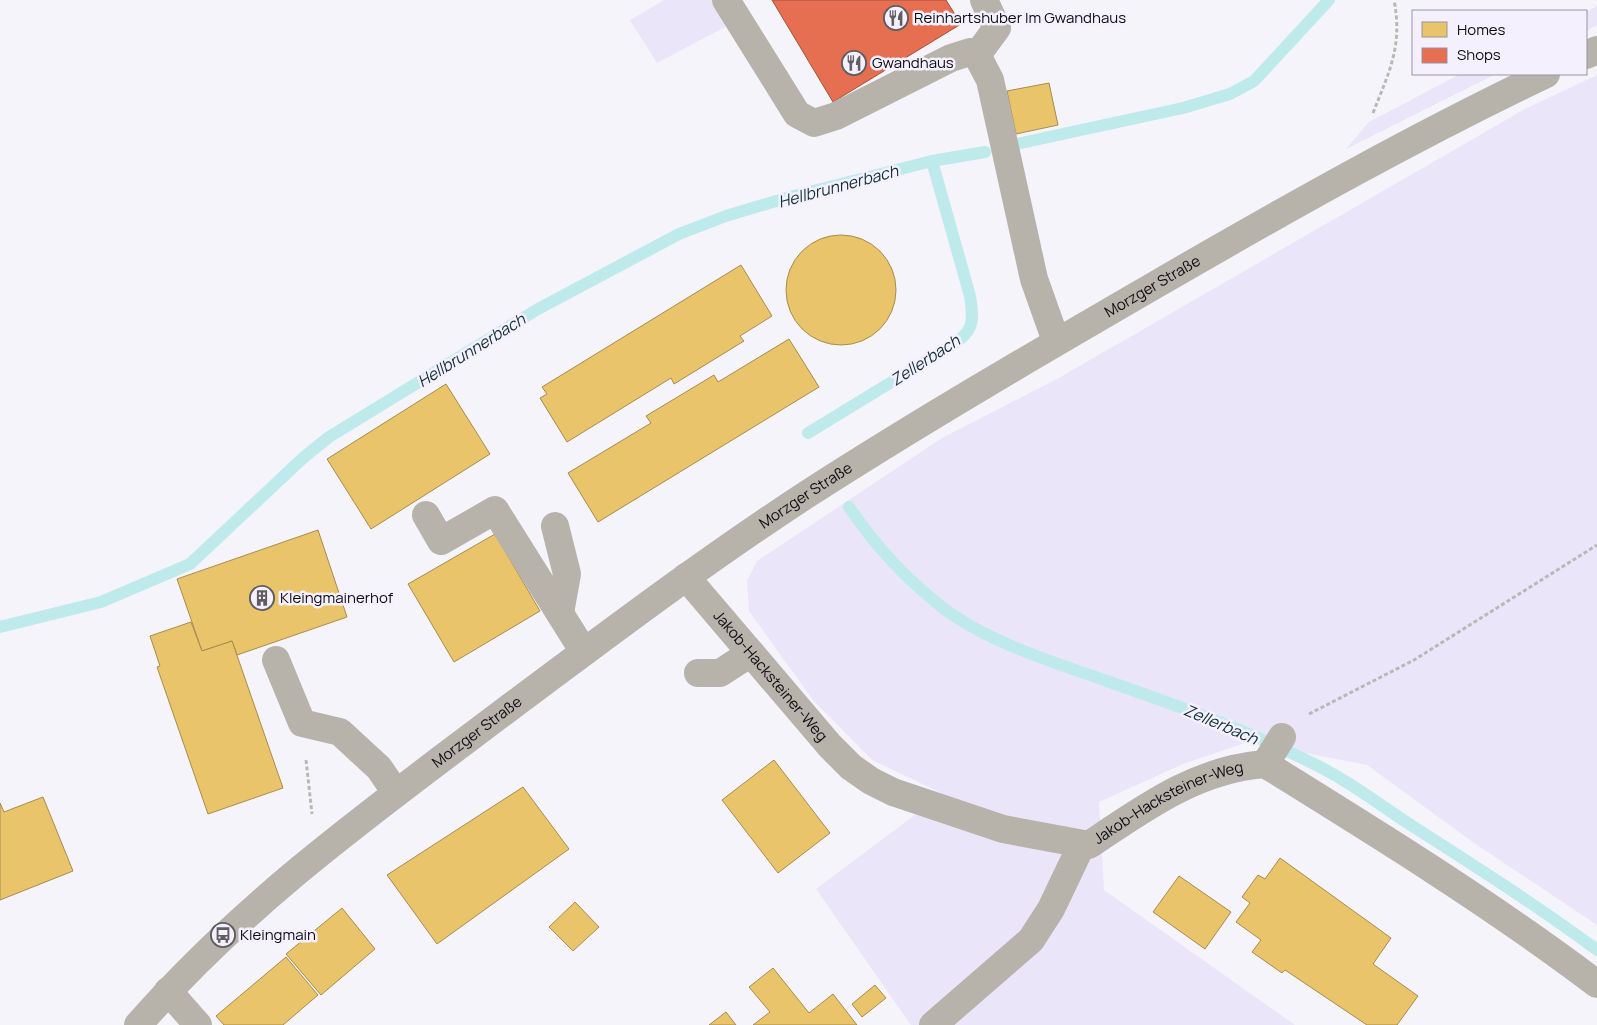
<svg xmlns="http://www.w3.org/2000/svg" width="1597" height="1025" viewBox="0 0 1597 1025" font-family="Manrope,sans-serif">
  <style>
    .green { fill: #ebe5f9 }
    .homes { fill: #e9c46a; stroke: #a78c4f }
    .shops { fill: #e76f51; stroke: #a5513d }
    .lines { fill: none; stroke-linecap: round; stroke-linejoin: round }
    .stream { stroke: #bfeaeb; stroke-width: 12 }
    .path { stroke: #bab8b5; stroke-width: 3; stroke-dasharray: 4 2.5; stroke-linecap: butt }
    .minor { stroke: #b7b2aa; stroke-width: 28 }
    .labels { text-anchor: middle; stroke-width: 5; stroke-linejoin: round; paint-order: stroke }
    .poi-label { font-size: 15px; fill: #0c0b0f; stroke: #f4f0fe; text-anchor: start }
    .street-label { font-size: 15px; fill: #0c0b0f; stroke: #f4f0fe }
    .water-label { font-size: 16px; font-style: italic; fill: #113030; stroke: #f4f0fe }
  </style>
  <rect width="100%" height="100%" fill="#f5f4fa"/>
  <g class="green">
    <polygon points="664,0 711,0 727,26 657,63 630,20"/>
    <polygon points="1597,6 1597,25 1586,31 1586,12"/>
    <polygon points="1460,74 1496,74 1346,149 1369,122"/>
    <polygon points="1597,75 1597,925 1474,843 1367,765 1248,742 1183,764 1099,802 1104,890 1295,1025 911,1025 816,889 943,794 872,760 813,700 749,611 747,581 757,561 942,438 1057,379 1525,109"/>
  </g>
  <g class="homes">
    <polygon points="1049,83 1058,125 1016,134 1007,91"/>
    <circle cx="841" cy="290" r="55"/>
    <polygon points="741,265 772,316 740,336 744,341 674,384 671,378 567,442 540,398 547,394 542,387"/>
    <polygon points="789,339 819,387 598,522 568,473 651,423 646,416 714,375 718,382"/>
    <polygon points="446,384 490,454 371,529 327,459"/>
    <polygon points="318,530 347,617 237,655 232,641 202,651 177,579"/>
    <polygon points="495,534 540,611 454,662 408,584"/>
    <polygon points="191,622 202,651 232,641 283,788 208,814 157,667 160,666 150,636"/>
    <polygon points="774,760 830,833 778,873 722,800"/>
    <polygon points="523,787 569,849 437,944 387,875"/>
    <polygon points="43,797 73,871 0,900 0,803 4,812"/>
    <polygon points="1280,858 1391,938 1373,964 1418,996 1397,1025 1367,1025 1285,970 1282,973 1252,952 1261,940 1236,922 1250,903 1242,897 1258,875 1265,879"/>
    <polygon points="1179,876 1231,912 1205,949 1153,912"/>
    <polygon points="575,902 599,927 573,951 549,927"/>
    <polygon points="342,908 375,949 321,995 286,954"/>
    <polygon points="286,957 318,995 283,1025 224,1025 216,1016"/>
    <polygon points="773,968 809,1013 833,994 857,1025 753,1025 770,1012 749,987"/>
    <polygon points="875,985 886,998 862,1017 852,1004"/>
    <polygon points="726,1012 736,1025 709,1025"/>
  </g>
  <polygon class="shops" points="772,0 946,0 961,24 833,102"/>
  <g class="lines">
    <g class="stream">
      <polyline points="1021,143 1183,108 1230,94 1254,81 1329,0"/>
      <path d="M808,433l141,-86c25,-15 25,-24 21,-51l-38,-135"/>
      <path d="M849,507c25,37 57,72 93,100 45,35 111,55 165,74 68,24 137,48 201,80 39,18 73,45 109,68 61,39 122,78 180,121"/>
      <polyline points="0,627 101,602 190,564 303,458 329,437 538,309 679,234 726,216 786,198 932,161 985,152"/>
    </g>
    <g class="path">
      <path d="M1373,113c16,-41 30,-67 21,-113"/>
      <polyline points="1309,714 1414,660 1597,545"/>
      <polyline points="306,760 312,814"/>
    </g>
    <g class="minor">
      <polyline points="726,0 797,114 814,123 836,116 951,58 970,52 977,55 990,80 1034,279 1056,341"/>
      <polyline points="977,55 997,28 984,0"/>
      <polyline points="1586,55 1597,50"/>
      <polyline points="426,515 441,541 495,510 584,652"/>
      <polyline points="555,526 567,574 560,613"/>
      <path id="s1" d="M686,577l144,169 21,21 20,14 22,11 110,37 86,16c55,-37 108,-76 176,-81 113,70 226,140 332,220"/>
      <polyline points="276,660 302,723 340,732 379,768 396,793"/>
      <polyline points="698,673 720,673 751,653"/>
      <polyline points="1265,764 1282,737"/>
      <polyline points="168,991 198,1025"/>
      <path id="s2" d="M138,1025c110,-126 239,-217 371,-317 98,-73 197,-148 300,-215 115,-74 234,-143 353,-212 126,-73 252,-144 384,-207"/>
      <polyline points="933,1025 1031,940 1051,909 1082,844"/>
    </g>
  </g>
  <defs>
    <symbol id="restaurant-ring" viewBox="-11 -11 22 22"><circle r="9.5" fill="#f4f0fe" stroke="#5e5d61" stroke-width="1.5"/><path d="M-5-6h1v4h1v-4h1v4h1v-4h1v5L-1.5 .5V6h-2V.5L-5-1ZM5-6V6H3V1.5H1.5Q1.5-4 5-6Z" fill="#5e5d61"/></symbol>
    <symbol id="building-ring" viewBox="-11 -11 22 22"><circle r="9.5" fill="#f4f0fe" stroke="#5e5d61" stroke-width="1.5"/><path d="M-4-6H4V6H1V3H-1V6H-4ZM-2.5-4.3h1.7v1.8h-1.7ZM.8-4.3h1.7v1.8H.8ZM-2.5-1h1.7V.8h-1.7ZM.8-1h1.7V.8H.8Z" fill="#5e5d61"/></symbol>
    <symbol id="bus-ring" viewBox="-11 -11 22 22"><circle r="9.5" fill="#f4f0fe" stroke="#5e5d61" stroke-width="1.5"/><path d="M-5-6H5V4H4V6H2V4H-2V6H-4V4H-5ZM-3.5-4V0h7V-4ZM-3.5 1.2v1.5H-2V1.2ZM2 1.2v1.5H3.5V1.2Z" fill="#5e5d61"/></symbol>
  </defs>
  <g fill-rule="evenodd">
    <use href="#restaurant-ring" x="882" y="4" width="28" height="28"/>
    <use href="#restaurant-ring" x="840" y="49" width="28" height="28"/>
    <use href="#building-ring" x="248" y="584" width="28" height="28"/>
    <use href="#bus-ring" x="209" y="921" width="28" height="28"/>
  </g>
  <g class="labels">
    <g class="poi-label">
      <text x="914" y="23">Reinhartshuber Im Gwandhaus</text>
      <text x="872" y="68">Gwandhaus</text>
      <text x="280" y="603">Kleingmainerhof</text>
      <text x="240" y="940">Kleingmain</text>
    </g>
    <g class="street-label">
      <text dy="5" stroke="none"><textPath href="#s2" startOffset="1259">Morzger Straße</textPath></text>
      <text dy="5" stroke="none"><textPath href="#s2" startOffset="854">Morzger Straße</textPath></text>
      <text dy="5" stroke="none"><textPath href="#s1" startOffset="130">Jakob-Hacksteiner-Weg</textPath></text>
      <text dy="5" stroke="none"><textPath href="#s2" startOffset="449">Morzger Straße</textPath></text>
      <text dy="5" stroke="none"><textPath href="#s1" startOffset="595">Jakob-Hacksteiner-Weg</textPath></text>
    </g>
    <g class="water-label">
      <text transform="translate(838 186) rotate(-15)" y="6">Hellbrunnerbach</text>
      <text transform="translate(471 350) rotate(-32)" y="6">Hellbrunnerbach</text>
      <text transform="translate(925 360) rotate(-33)" y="6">Zellerbach</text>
      <text transform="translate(1221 724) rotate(23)" y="6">Zellerbach</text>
    </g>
  </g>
  <rect x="1412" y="10" width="175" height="65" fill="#f4f0fe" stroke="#97949e"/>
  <rect x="1422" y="22" width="25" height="15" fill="#e9c46a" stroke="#97949e"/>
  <text x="1457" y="35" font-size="15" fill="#0c0b0f">Homes</text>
  <rect x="1422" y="48" width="25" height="15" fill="#e76f51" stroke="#97949e"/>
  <text x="1457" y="60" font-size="15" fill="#0c0b0f">Shops</text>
</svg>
